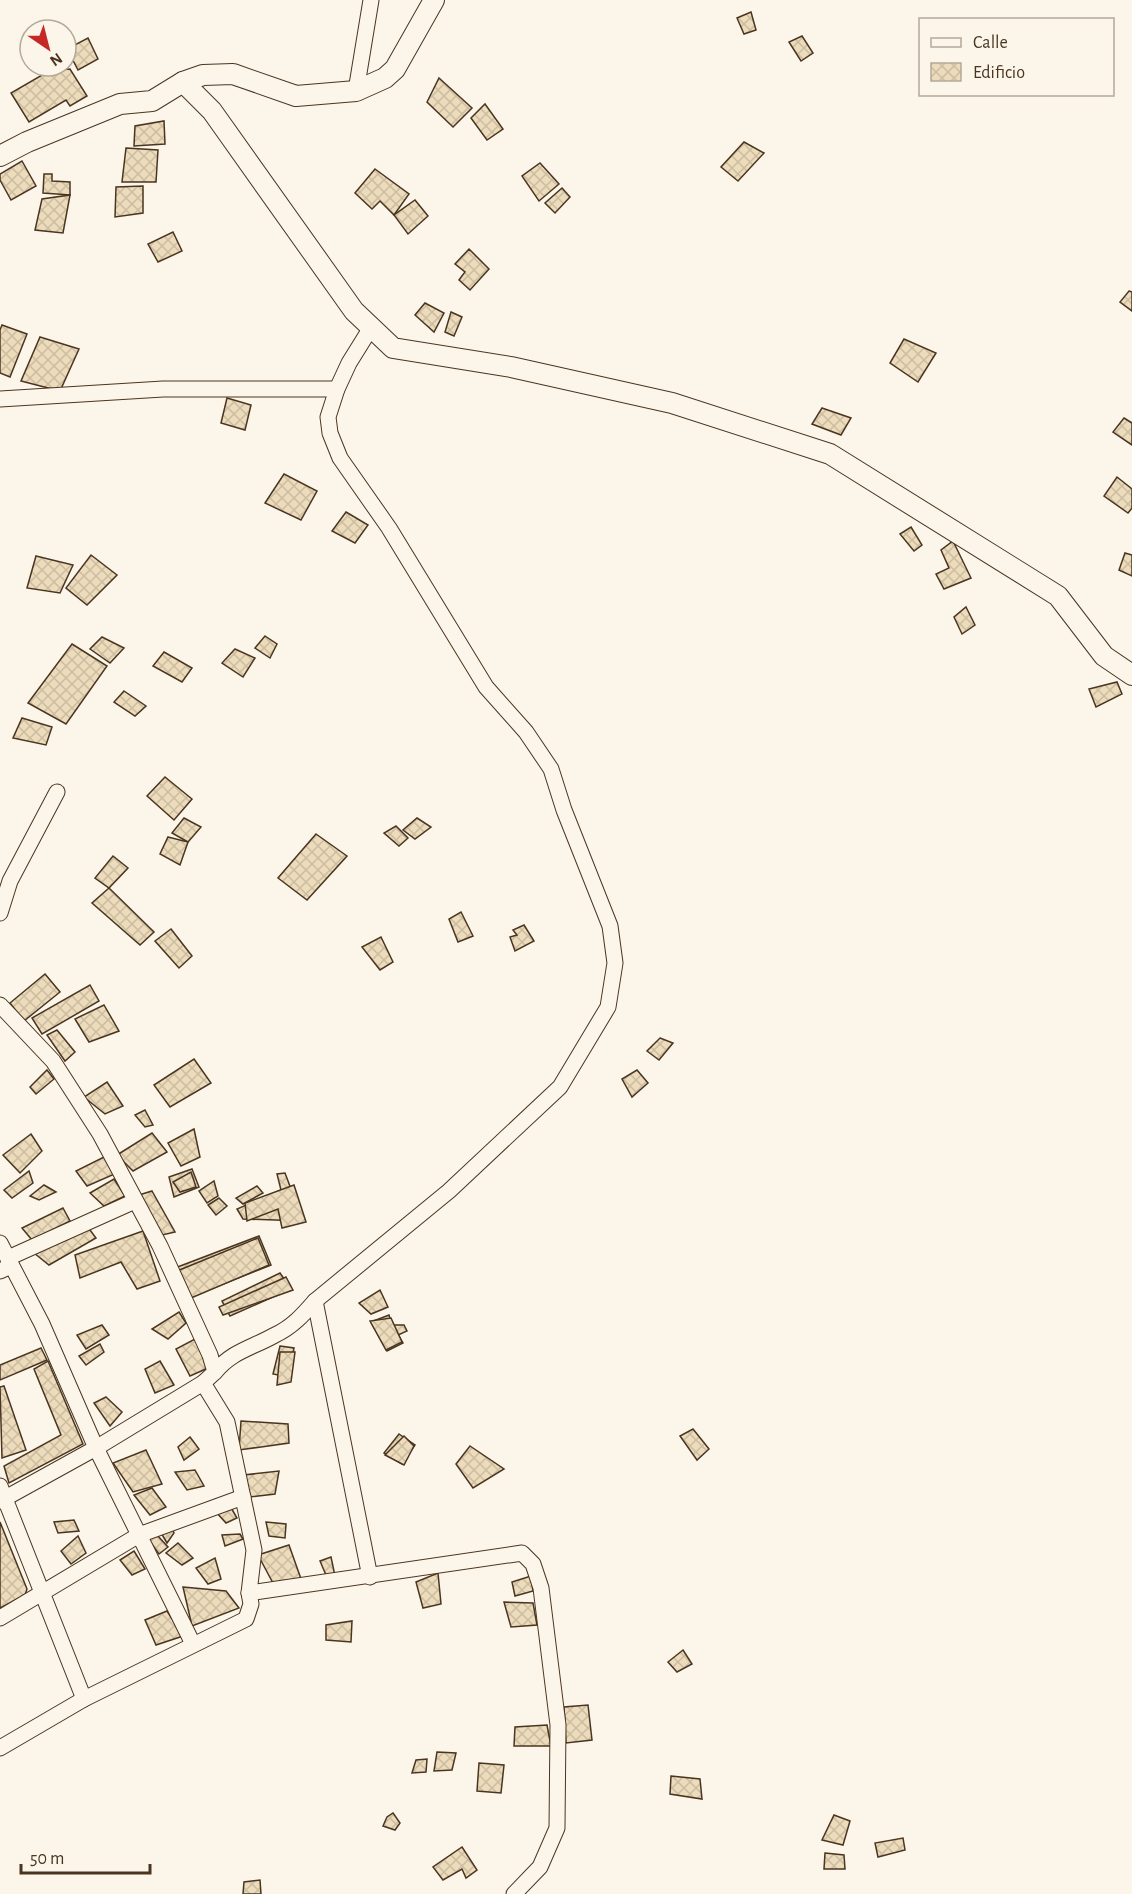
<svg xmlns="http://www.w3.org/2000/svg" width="1132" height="1894" viewBox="0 0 1132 1894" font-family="'Alegreya Sans',sans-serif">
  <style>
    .building { fill: url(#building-cross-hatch); stroke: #4a3520; stroke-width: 1.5 }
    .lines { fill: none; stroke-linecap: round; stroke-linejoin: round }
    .minor-casing { stroke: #4a3520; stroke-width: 17 }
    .tertiary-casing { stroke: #4a3520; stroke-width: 22 }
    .minor { stroke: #fbf6e9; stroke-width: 15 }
    .tertiary { stroke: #fbf6e9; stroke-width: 20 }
  </style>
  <defs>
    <pattern id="building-cross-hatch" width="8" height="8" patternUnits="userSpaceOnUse" patternTransform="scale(1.5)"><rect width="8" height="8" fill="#ecdcbc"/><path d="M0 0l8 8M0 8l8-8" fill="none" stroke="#ccbda1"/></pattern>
  </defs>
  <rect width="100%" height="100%" fill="#fbf6e9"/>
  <g class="building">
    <polygon points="751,12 756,30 744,34 737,18"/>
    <polygon points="802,36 813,53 801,61 789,42"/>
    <polygon points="88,38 98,59 78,70 67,49"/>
    <polygon points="45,66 56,66 59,70 70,69 87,96 70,106 66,100 29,122 11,93 44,74 41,68"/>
    <polygon points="439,78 472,108 453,127 427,102"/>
    <polygon points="485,104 503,129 487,140 471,118"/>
    <polygon points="164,121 165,144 134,146 135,126"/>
    <polygon points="744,142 764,153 738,181 721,167"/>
    <polygon points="126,148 158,150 156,182 122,182"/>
    <polygon points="22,161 36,186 11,200 0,180 0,174"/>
    <polygon points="540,163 559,184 539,201 522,176"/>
    <polygon points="375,169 409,194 394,215 380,201 372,209 355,193"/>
    <polygon points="44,174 52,174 52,181 70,182 70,195 43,193"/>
    <polygon points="143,186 143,213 115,217 116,187"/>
    <polygon points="562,188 570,197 555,213 545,203"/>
    <polygon points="70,195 63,233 35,230 42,199"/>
    <polygon points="415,200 428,216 408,234 394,215"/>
    <polygon points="173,232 182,251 158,262 148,244"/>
    <polygon points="469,249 489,269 470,290 459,280 465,272 455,264"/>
    <polygon points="1129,291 1132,292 1132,311 1120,302"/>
    <polygon points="425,303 444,313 434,332 415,315"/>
    <polygon points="451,312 462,317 454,336 445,332"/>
    <polygon points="2,325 27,334 10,377 0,373 0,330"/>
    <polygon points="40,337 79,349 60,391 21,381"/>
    <polygon points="904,339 936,353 918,382 890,363"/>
    <polygon points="227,398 251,405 245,430 221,423"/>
    <polygon points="822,408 851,418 841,435 812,424"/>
    <polygon points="1124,418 1132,423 1132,445 1113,432"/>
    <polygon points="284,474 317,491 301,520 265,503"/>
    <polygon points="1117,477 1132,489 1132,508 1128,513 1104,496"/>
    <polygon points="346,512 368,525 355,543 332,531"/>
    <polygon points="911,527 922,545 914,551 900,534"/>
    <polygon points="953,541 971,578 944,589 936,574 949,568 941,550"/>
    <polygon points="1125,553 1132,555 1132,576 1119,570"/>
    <polygon points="91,555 117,575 87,605 66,588"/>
    <polygon points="36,556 73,565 60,593 27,588"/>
    <polygon points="966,607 975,625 962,634 954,617"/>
    <polygon points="265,636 277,644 270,658 255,648"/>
    <polygon points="102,637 124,648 110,663 90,649"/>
    <polygon points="72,644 107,666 66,724 28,703"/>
    <polygon points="235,649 255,658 243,677 222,663"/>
    <polygon points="164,652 192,668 182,682 153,666"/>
    <polygon points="1117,682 1122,694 1096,707 1089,689"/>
    <polygon points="124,691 146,706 135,716 114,702"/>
    <polygon points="22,718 52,727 46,745 13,738"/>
    <polygon points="165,777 192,799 174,820 147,796"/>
    <polygon points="184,818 201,827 188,842 172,833"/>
    <polygon points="417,818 431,827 415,839 403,830"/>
    <polygon points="396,826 408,838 399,846 384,833"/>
    <polygon points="316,834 347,856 307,900 278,878"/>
    <polygon points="168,837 188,842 180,865 160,854"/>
    <polygon points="113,856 128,868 109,888 95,878"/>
    <polygon points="109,888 154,932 140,945 92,903"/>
    <polygon points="461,912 473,936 458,942 449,919"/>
    <polygon points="524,925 534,941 515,951 510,937 517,935 513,930"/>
    <polygon points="171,929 192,956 179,968 155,941"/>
    <polygon points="381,937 393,962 380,970 362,947"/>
    <polygon points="45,974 60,992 24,1021 10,1003"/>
    <polygon points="90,985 99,1001 42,1034 32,1018"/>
    <polygon points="104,1005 119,1031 89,1042 75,1019"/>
    <polygon points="57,1030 75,1052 65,1061 47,1035"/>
    <polygon points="660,1038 673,1043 659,1060 647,1051"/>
    <polygon points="194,1059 211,1083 170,1107 154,1085"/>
    <polygon points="47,1070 54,1079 36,1094 30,1087"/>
    <polygon points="637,1070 648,1083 632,1097 622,1079"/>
    <polygon points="107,1082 123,1106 105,1114 84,1097"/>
    <polygon points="145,1110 153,1125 145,1127 135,1115"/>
    <polygon points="194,1129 200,1157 181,1166 168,1143"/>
    <polygon points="152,1133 167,1152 133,1171 117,1155"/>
    <polygon points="31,1134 42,1151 20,1173 3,1155"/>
    <polygon points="108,1155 117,1173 87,1186 76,1171"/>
    <polygon points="192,1169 199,1187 174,1197 169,1177"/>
    <polygon points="29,1171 33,1183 12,1198 4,1190"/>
    <polygon points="191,1172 196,1187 180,1192 173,1182"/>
    <polygon points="285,1173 303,1221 243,1219 237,1209 281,1190 277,1174"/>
    <polygon points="114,1179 125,1196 104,1206 90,1193"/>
    <polygon points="214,1181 218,1196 207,1203 199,1191"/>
    <polygon points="44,1185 56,1192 39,1200 30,1196"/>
    <polygon points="294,1185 306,1222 282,1228 278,1209 247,1221 245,1203"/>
    <polygon points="257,1186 263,1193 243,1204 236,1198"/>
    <polygon points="152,1191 175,1232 158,1236 139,1195"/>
    <polygon points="219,1198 227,1206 216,1215 208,1205"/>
    <polygon points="63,1208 70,1221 32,1240 22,1228"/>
    <polygon points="87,1226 96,1238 49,1265 34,1253"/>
    <polygon points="143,1231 160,1281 137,1289 121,1262 80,1278 75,1255"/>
    <polygon points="259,1236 271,1265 188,1298 175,1268"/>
    <polygon points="258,1238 269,1265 191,1298 177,1271"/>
    <polygon points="280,1273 291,1289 230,1316 222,1301"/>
    <polygon points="286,1277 293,1290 223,1315 219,1307"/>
    <polygon points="380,1290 388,1307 371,1314 359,1303"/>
    <polygon points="179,1312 186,1323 168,1339 152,1329"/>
    <polygon points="389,1315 392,1325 404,1325 407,1331 398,1335 403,1343 387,1351 371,1322"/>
    <polygon points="391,1318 402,1342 386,1350 370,1321"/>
    <polygon points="102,1325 109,1335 86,1349 77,1335"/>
    <polygon points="195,1339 208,1368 190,1376 176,1349"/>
    <polygon points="100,1344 104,1352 86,1365 79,1356"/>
    <polygon points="280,1346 294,1348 289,1377 273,1374"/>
    <polygon points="41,1348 47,1360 0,1380 0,1365"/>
    <polygon points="280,1352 295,1352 291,1382 277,1385"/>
    <polygon points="48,1361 83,1444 9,1483 4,1466 61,1435 34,1369"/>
    <polygon points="160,1361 174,1385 155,1393 145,1369"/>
    <polygon points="4,1386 26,1450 2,1458 0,1387"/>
    <polygon points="106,1397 122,1412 110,1426 94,1403"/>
    <polygon points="241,1421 288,1424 289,1443 239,1450"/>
    <polygon points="693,1429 709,1449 697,1460 680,1436"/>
    <polygon points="399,1434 415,1445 402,1464 384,1453"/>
    <polygon points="404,1436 414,1446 404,1465 385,1455"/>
    <polygon points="190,1437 199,1449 184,1460 178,1447"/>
    <polygon points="470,1446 504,1469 473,1488 456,1464"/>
    <polygon points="146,1450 162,1484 133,1492 113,1463"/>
    <polygon points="195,1470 204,1486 187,1490 175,1472"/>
    <polygon points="279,1471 275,1494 249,1497 244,1475"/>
    <polygon points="152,1488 166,1507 150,1515 134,1495"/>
    <polygon points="230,1506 237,1518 226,1523 216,1512"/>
    <polygon points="74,1520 79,1531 58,1533 54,1522"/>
    <polygon points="0,1522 27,1589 25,1595 0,1608"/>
    <polygon points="266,1522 286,1524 285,1538 269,1536"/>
    <polygon points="171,1526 174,1533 167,1543 160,1531"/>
    <polygon points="240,1534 243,1539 225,1546 222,1535"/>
    <polygon points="157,1535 168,1547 159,1554 148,1539"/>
    <polygon points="78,1536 86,1553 71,1564 61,1551"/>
    <polygon points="178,1543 193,1558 182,1565 166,1553"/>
    <polygon points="289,1545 301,1579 274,1585 258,1555"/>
    <polygon points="134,1551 145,1569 132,1575 120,1560"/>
    <polygon points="331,1557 335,1576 326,1575 320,1561"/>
    <polygon points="215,1558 221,1579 208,1584 196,1568"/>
    <polygon points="438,1573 441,1604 423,1608 416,1582"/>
    <polygon points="531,1576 533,1591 515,1596 512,1582"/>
    <polygon points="183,1587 226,1591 239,1608 192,1626"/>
    <polygon points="504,1602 533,1603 537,1625 511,1627"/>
    <polygon points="167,1611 183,1636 156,1645 145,1620"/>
    <polygon points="352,1621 351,1642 326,1640 326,1625"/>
    <polygon points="683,1650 692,1664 677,1672 668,1662"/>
    <polygon points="588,1705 592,1740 566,1743 564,1707"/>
    <polygon points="547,1725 551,1746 514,1746 515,1727"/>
    <polygon points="437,1752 456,1753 452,1770 434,1771"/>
    <polygon points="427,1759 426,1772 412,1773 416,1760"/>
    <polygon points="479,1763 504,1765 501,1793 477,1791"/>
    <polygon points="671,1776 700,1779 702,1799 670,1794"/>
    <polygon points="393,1813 400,1823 395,1830 383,1826 387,1817"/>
    <polygon points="834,1815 850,1821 843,1845 822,1840"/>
    <polygon points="903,1838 905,1850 878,1857 875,1843"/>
    <polygon points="462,1847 477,1870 466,1878 462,1869 443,1880 433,1867"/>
    <polygon points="825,1853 844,1855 845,1869 824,1869"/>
    <polygon points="260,1880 261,1894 243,1894 244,1882"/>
  </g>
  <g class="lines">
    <defs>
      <g id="minor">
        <polyline points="356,91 371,0"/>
        <polyline points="0,399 163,389 337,389"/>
        <polyline points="0,913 10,881 57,792"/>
        <polyline points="0,1005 53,1061 100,1134 160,1246 210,1355 215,1372 203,1383 227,1422 254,1550 249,1593 251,1604 246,1619 84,1699 0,1748"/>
        <polyline points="0,1243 42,1324 96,1448 193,1644"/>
        <polyline points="0,1271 9,1267 8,1258 135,1201"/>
        <polyline points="315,1301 370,1577"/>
        <path d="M215,1372c17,-21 37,-24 60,-37 17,-8 28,-20 40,-34l134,-110 111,-104 48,-80 7,-44 -5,-37 -46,-116 -13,-41 -25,-37 -40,-45 -97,-159 -49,-70 -10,-25 -2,-16 9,-28 12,-26 23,-37"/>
        <polyline points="0,1486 84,1699"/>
        <polyline points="0,1501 96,1448 203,1383"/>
        <polyline points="249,1593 522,1553 533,1564 541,1588 558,1725 557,1828 540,1867 514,1894"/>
        <polyline points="0,1618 139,1535 243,1497"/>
      </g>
      <g id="tertiary">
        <polyline points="183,82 212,111 354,311 393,348 511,367 672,403 830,454 1058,596 1104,656 1132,675"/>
        <polyline points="0,156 27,142 120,104 152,101 183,82 203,75 233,74 296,96 356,91 385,78 395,69 434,0"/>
      </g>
    </defs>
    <use href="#minor" class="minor-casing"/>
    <use href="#tertiary" class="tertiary-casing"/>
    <use href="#minor" class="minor"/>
    <use href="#tertiary" class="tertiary"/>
  </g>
  <rect x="919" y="18" width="195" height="78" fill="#fbf6e9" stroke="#b4a999" stroke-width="1.5"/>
  <rect x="931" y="38" width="30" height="9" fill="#fbf6e9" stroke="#b4a999" stroke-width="1.5"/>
  <text x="973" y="48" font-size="18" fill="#4a3520">Calle</text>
  <rect x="931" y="63" width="30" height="18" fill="url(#building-cross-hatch)" stroke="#b4a999" stroke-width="1.5"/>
  <text x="973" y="78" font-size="18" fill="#4a3520">Edificio</text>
  <g transform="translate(48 48) rotate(145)"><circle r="28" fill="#fbf6e9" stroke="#b4a999" stroke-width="1.5"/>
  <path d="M0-4.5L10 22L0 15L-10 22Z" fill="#c62828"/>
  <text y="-9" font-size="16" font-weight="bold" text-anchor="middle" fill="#4a3520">N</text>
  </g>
  <path d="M21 1864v9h129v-9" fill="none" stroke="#4a3520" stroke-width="3"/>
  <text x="30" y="1864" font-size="18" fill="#4a3520" stroke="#fbf6e9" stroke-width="4.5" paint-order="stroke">50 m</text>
</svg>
